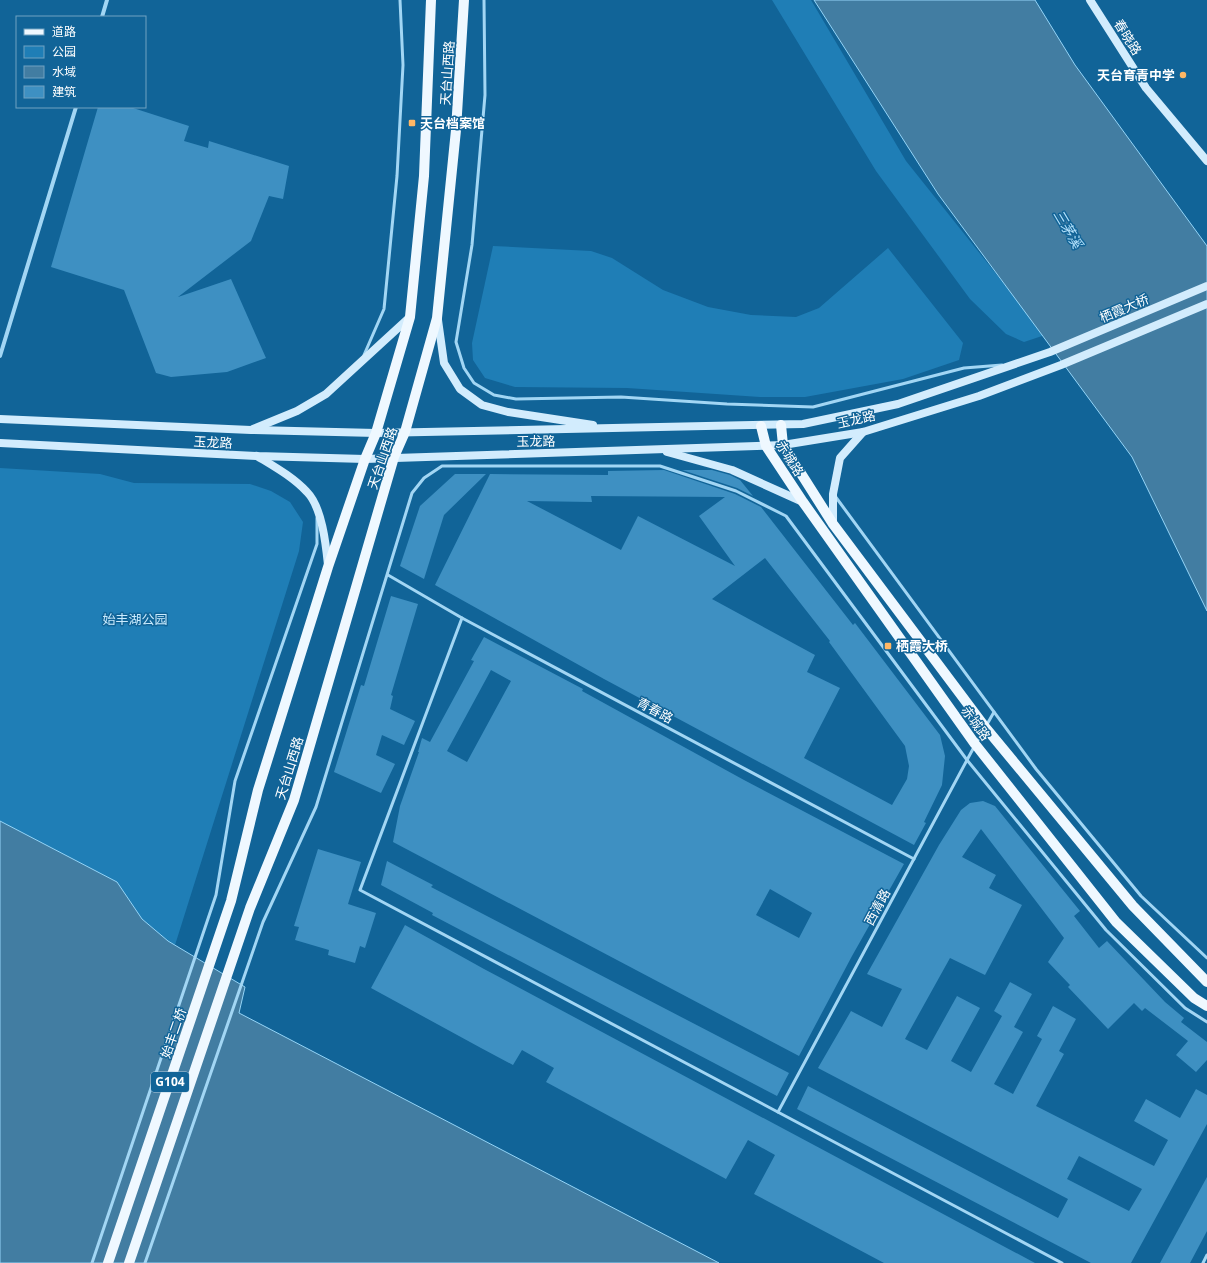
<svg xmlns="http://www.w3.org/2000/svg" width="1207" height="1263" viewBox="0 0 1207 1263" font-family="'Open Sans','Noto Sans SC',sans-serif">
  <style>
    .green { fill: #1f7eb6 }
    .water { fill: #427da2; stroke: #94d4f7 }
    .building { fill: #3e90c2; fill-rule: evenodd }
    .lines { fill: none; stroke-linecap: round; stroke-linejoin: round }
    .lane { stroke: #a2d6f4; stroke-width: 3 }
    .street { stroke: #a2d6f4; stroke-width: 4 }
    .secondary { stroke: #d2ecfd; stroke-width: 8 }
    .primary { stroke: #eff8ff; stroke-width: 10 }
    .poi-dot { fill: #ffb765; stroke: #116498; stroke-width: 1.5 }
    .labels { text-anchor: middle; stroke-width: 3; stroke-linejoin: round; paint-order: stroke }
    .shield { fill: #116498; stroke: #b8d0e0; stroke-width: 1 }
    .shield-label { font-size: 12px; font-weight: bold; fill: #fff }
    .street-label { font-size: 13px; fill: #fff; stroke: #116498 }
    .poi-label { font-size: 13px; font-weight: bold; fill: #fff; stroke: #116498; text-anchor: start }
    .park-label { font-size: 13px; fill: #caebfe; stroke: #116498 }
    .water-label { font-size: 14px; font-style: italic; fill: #b3e1fb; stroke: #116498 }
  </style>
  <rect width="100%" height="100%" fill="#116498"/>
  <g class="green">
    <polygon points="772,0 811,0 906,161 1045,335 1024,342 1006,334 970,299 876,171"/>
    <polygon points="493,246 591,251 612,258 663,290 708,307 751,315 796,317 819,308 888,248 963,343 959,360 903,379 805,397 760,397 627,388 515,387 485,378 473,360 472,343"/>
    <polygon points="0,468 100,474 134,483 250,484 271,491 290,502 303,522 299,551 75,1263 0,1263"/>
  </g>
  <g class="water">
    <polygon points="814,0 1035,0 1075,65 1207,246 1207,611 1132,457 938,194"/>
    <polygon points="0,821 117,882 142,919 168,941 245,987 239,1013 719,1263 0,1263"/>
  </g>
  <g class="building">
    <polygon points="98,107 130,107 189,126 184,141 208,148 209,141 289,166 283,199 269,196 251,241 178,297 231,279 266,358 227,372 171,377 156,373 124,290 51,267"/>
    <path d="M664,470l71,24 26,13 92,118 2,-2 85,112 5,21 -3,29 -18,37 2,1 -12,22 -310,-166 -169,-94 55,-111 118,1v-4zM591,496l134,1 -26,19 36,50 -97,-50 -17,34 -94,-49 65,1zM765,558l65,83 -1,1 76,104 4,20 -2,13 -15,26 -88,-47 36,-70 -33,-16 8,-17 -103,-56z"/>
    <polygon points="682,470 712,470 730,475 740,480 753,496 737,488"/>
    <polygon points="455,474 486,474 444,515 424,579 400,566 420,506"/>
    <polygon points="391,596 418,604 391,695 393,696 390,709 415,721 404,745 382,735 376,755 395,764 381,793 334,772 361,685 364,686"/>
    <path d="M484,637l99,52 -1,2 162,89 160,84 -52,92 -53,100 -406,-214 7,-36 19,-54h-1l4,-14 8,4 44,-81 -3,-1zM491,670l20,11 -44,81 -20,-11zM770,889l42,24 -13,25 -43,-23z"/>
    <path d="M983,801l12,5 85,105 -6,5 25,32 8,-7 58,61 19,16 -3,4 26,20v18l-11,12 -20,-17 12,-14 -43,-33 -3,3 -8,-8 -26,26 -40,-42 2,-2 -22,-23 16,-24 -83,-109 -19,28 34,18 -7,13 33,17 -37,70 -35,-17 -45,81 22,11 30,-54 23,12 -29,53 20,11 31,-56 -8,-5 16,-29 22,12 -18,33 9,5 -29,52 19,10 29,-55 -5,-3 16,-30 23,13 -17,32 5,3 -28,52 118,60 14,-26 -34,-19 12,-22 34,19 16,-29 11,6v29l-76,139h-40l-294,-154 11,-23 250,132 10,-19 -250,-131 33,-57 31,16 20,-38 -35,-15 72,-129 22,-35 9,-7zM1079,1156l63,33 -13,22 -62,-32z"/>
    <polygon points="318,849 361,862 348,904 376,913 365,948 360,946 355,963 328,955 329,950 295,940 299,927 294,926"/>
    <polygon points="387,861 433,885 431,887 789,1073 777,1096 432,915 433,913 381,885"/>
    <polygon points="405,925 484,969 1035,1263 884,1263 754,1194 775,1155 748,1140 726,1179 546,1082 554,1068 522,1050 513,1065 481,1048 371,988"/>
    <polygon points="1207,1177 1207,1231 1190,1263 1160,1263"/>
  </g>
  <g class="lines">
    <g class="lane">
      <polyline points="484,0 485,95 472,245 456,342 464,368 474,383 494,395 516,399 621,397 727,404 813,407 964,368 1002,365"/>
      <polyline points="364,355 384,309 397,176 403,65 400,0"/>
      <polyline points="835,496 1036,769 1141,896 1207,958"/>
      <polyline points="388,575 462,618 914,859"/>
      <polyline points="462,618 360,890 1062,1263"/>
      <polyline points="977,742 994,712"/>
      <polyline points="778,1112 974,747"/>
      <polyline points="92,1263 216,895 235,781 317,544 317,518"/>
      <polyline points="145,1263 263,922 316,807 412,493 424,478 442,466 660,466 736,491 786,516 967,760 1106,930 1185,1008 1207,1022"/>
      <polyline points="1203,1263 1207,1255"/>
    </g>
    <g class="street">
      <polyline points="102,17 107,0"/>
      <polyline points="0,356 76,107"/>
    </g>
    <g class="secondary">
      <polyline points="1090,0 1146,88 1207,161"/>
      <polyline points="438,320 444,363 460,389 482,405 508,412 593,425"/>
      <polyline points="0,419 251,430 376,433 803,424 898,404 1050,352 1207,286"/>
      <polyline points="253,429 297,411 326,394 410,317"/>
      <polyline points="0,443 257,456 365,459 783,445 863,432 979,396 1061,365 1207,304"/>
      <polyline points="667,452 732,470 803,502"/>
      <path d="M257,456c18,11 36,21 50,36 15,15 19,53 21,73"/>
      <polyline points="833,524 833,494 840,458 863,432"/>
    </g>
    <g class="primary">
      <polyline points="781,425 783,445 833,524 985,727 1133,906 1207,982"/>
      <polyline points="761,426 766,446 803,502 975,744 1116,922 1194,998 1207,1006"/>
      <polyline points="108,1263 231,901 258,790 328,567 365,459 376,433 410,317 424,176 431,0"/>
      <polyline points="129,1263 250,908 294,800 394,457 405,432 437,318 456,130 464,0"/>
    </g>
  </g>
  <g class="poi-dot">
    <circle cx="1183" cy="75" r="4"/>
    <rect x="408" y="119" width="8" height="8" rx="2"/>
    <rect x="884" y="642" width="8" height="8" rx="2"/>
  </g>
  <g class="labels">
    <rect class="shield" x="151" y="1072" width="38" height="20" rx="3"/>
    <g class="shield-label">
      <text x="170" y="1086">G104</text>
    </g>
    <g class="street-label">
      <text transform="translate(1128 37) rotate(58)" y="5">春晓路</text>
      <text transform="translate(447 73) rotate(-86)" y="5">天台山西路</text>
      <text transform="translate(1124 308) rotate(-23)" y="5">栖霞大桥</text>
      <text transform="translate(856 419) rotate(-13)" y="5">玉龙路</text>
      <text transform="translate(536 441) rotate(-1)" y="5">玉龙路</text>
      <text transform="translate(213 442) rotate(3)" y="5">玉龙路</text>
      <text transform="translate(382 458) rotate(-71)" y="5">天台山西路</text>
      <text transform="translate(790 458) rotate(57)" y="5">赤城路</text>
      <text transform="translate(655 710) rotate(28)" y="5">青春路</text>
      <text transform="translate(976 723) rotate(54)" y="5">赤城路</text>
      <text transform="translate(289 768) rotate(-73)" y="5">天台山西路</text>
      <text transform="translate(877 907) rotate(-62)" y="5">西清路</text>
      <text transform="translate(173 1033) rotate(-71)" y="5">始丰二桥</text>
    </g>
    <g class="poi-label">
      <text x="1175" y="80" text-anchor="end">天台育青中学</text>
      <text x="420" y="128">天台档案馆</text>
      <text x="896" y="651">栖霞大桥</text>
    </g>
    <g class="park-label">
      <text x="135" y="624">始丰湖公园</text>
    </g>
    <g class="water-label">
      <text transform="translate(1068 229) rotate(59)" y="5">三茅溪</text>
    </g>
  </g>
  <rect x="16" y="16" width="130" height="92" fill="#116498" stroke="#70a2c1"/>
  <rect x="24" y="29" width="20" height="6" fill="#eff8ff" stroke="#70a2c1"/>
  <text x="52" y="36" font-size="12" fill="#ffffff">道路</text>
  <rect x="24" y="46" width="20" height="12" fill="#1f7eb6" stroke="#70a2c1"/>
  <text x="52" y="56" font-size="12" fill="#ffffff">公园</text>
  <rect x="24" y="66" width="20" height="12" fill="#427da2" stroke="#70a2c1"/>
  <text x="52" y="76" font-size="12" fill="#ffffff">水域</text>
  <rect x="24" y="86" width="20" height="12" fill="#3e90c2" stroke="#70a2c1"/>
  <text x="52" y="96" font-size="12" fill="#ffffff">建筑</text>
</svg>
